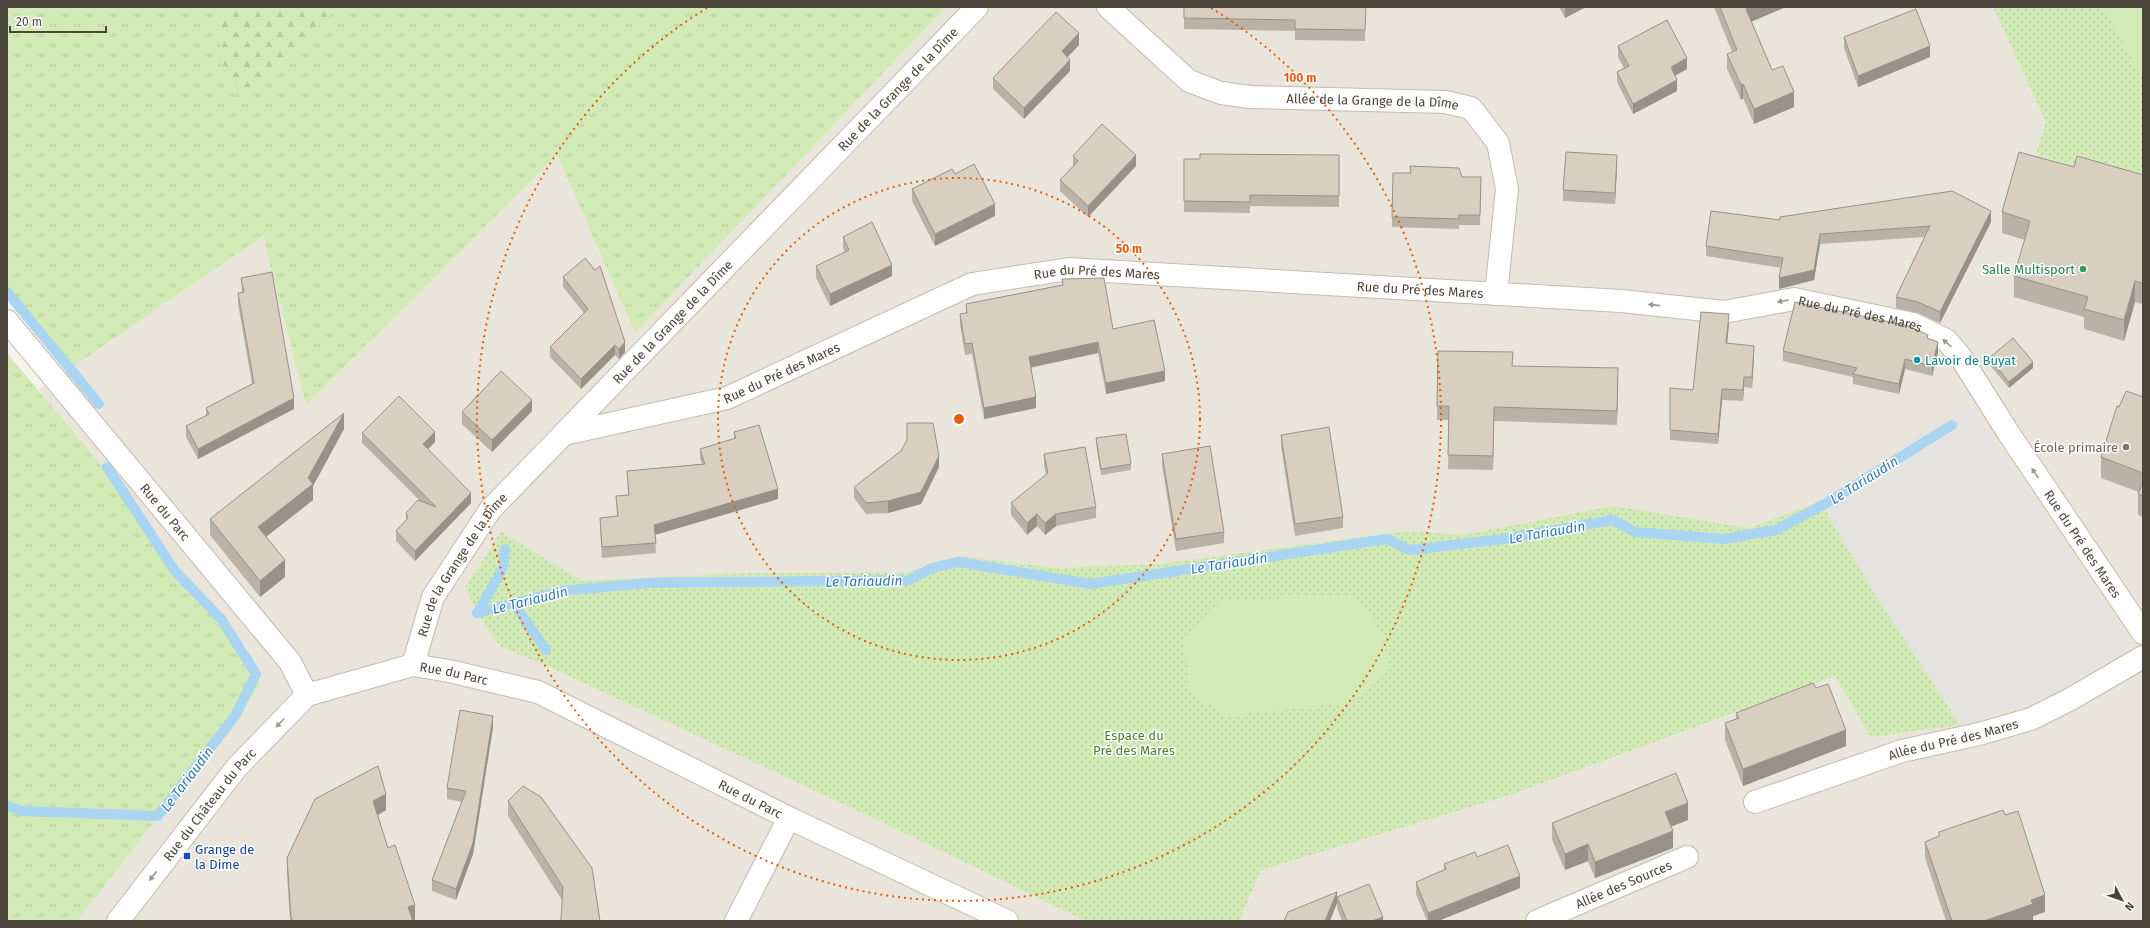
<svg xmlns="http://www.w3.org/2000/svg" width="2150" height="928" viewBox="0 0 2150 928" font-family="'Fira Sans',sans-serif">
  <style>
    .residential { fill: #eae5da }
    .grass { fill: url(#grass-tufts) }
    .forest { fill: url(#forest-firs) }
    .park { fill: url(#park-dots) }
    .pitch { fill: #d2eab5 }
    .parking { fill: #e5e3e0 }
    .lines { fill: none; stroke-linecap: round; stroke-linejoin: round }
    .stream { stroke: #a9d4f2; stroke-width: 10 }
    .minor-casing { stroke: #c2bbae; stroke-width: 24 }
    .minor { stroke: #fff; stroke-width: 22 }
    .wall { fill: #bab2a6 }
    .shaded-wall { fill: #979187 }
    .building { fill: #d8cfc1; stroke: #979187 }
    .oneway { fill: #9c9892 }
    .ring { fill: none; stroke: #e8590c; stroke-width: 2; stroke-dasharray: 2 4 }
    .leisure-dot { fill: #2e9e5b; stroke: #fff; stroke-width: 1.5 }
    .culture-dot { fill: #0f9aa8; stroke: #fff; stroke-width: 1.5 }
    .education-dot { fill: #8d6e63; stroke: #fff; stroke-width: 1.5 }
    .transit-dot { fill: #1a4fb4; stroke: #fff; stroke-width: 1.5 }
    .labels { text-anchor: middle; stroke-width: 3; stroke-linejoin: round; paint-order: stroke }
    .street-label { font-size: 13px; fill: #4b4439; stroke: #fff }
    .leisure-label { font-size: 13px; fill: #27864d; stroke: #fff; text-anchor: end }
    .culture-label { font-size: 13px; fill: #0d838f; stroke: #fff; text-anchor: start }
    .education-label { font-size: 13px; fill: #785e54; stroke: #fff; text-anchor: end }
    .park-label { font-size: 13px; fill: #4a7f2a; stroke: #fff }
    .transit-label { font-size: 13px; fill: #164399; stroke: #fff; text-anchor: start }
    .water-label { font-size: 14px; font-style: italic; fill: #2e7ab2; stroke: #fff }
    .centre { fill: #e8590c; stroke: #fff; stroke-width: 2 }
    .ring-label { font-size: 12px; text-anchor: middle; font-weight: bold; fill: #e8590c; stroke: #fff; stroke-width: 3; stroke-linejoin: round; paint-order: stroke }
  </style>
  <defs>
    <pattern id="grass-tufts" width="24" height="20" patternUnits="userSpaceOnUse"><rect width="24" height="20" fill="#d2eab5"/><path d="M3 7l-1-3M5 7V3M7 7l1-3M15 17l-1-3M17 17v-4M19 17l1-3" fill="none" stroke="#b6ca9c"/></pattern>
    <pattern id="forest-firs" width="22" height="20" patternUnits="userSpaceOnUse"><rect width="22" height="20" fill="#d2eab5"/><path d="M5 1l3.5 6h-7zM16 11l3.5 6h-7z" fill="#b6ca9c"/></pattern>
    <pattern id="park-dots" width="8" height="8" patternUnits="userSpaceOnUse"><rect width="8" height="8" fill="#d2eab5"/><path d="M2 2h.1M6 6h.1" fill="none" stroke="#b6ca9c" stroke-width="1.8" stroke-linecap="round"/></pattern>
  </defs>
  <rect width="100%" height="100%" fill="#f6f3ec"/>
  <polygon class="residential" points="946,7 2143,7 2143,921 77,921 261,685 39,390 263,236 306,405 557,155 635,333"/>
  <g class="grass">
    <polygon points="7,7 216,7 224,65 240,101 338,7 946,7 635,333 557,155 306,405 263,236 74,366 7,288"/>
    <polygon points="7,353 130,500 261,685 77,921 7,921"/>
  </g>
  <polygon class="forest" points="216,7 338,7 240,101 224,65"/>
  <g class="park">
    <polygon points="1993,7 2143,7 2143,191 2036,154 2046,122"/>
    <polygon points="1822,501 1831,521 1960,725 1871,737 1835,676 1507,796 1261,870 1239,921 1086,921 867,815 556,670 500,646 477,613 465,588 501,532 582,581 748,573 904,573 960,556 1056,568 1160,564 1408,531 1463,535 1613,506 1749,528"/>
  </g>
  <g class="pitch">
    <polygon points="2104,7 2143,7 2143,80"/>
    <polygon points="1355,595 1386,639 1387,673 1356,702 1227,716 1190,693 1184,637 1220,600"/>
  </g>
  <polygon class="parking" points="1967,402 2132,644 2053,695 1960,725 1876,596 1831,521 1822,501"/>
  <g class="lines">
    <g class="stream">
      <polyline points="7,292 99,404"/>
      <polyline points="514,604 546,650"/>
      <polyline points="477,613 561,591 648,583 909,580 932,568 958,562 1091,584 1387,539 1410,550 1503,539 1613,520 1635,532 1724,539 1776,530 1830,501 1952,425"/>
      <polyline points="477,613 503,568 505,549"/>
      <polyline points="7,806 23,811 158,816 235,716 256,674 221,619 175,571 107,467"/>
    </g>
    <defs>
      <g id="minor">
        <path id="s1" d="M1108,7l81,74 32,12 29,4 195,5 26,6 27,35 9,46 -11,105"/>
        <path id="s2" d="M7,321l283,341 17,33"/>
        <path id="s3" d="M564,434l163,-36 245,-114 97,-15 552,32 103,11 70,-13 119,25 33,16 14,16 49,78 134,199"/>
        <path id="s4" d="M413,665l20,-68 57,-87 487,-503"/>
        <path id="s5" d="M307,695l106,-30 36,6 89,21 251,126 218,103"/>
        <path id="s6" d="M1755,802l147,-51 77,-17 52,-15 38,-19 74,-43"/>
        <path id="s7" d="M118,921l119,-154 70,-72"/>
        <polyline points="736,921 789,818"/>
        <path id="s8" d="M1537,921l150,-64"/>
      </g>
    </defs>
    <use href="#minor" class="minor-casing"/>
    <use href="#minor" class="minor"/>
  </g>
  <g class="wall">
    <polygon points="1184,7 1366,7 1365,41 1295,40 1295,31 1184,29"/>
    <polygon points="1559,7 1586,7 1565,18"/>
    <polygon points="1714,7 1786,7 1751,21 1772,70 1794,107 1754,124 1743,98 1741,100 1727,69 1727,54 1732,52"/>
    <polygon points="1844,37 1930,57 1858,87 1844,48"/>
    <polygon points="1079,45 1067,57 1070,71 1024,119 993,89 993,78"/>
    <polygon points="1618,46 1687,69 1675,75 1677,91 1633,114 1617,82 1617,72 1624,68 1618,57"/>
    <polygon points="1339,155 1339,207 1250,206 1250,213 1184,212 1184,159 1200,159"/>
    <polygon points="1073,156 1136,166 1088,217 1060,191 1060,180 1073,167"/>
    <polygon points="1617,166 1615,204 1563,201 1563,190"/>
    <polygon points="2074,167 2143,175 2143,304 2135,302 2124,341 2084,329 2084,317 2014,297 2014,276 2025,240 2002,233 2002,212"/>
    <polygon points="955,174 995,216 935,246 912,201 912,189"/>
    <polygon points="1462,177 1481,187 1480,225 1459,225 1459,229 1392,227 1392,217"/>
    <polygon points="1780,217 1991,222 1940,323 1918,313 1896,308 1896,297 1925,237 1820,244 1814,280 1779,289 1781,268 1706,256 1706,246 1780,220"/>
    <polygon points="843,237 892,276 830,306 816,278 816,266 845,252 843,248"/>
    <polygon points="563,277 625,352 619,359 615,355 581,389 550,357 550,347 584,313 563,287"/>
    <polygon points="241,278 294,409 198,459 186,437 186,426 206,416 206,408 252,384 238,304 238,293 242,292"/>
    <polygon points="1062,279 1113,329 1165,381 1106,394 1098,353 1031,367 1036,408 984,419 972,354 965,355 960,325 960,314 966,314 966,304 1062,285"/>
    <polygon points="1729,324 1727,343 1754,356 1752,388 1744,387 1743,401 1722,400 1718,444 1670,440 1670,388 1693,390"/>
    <polygon points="1928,339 1938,352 1932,376 1905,369 1899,394 1853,384 1853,377 1783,361 1783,351"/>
    <polygon points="1438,351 1513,366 1618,382 1617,425 1494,421 1493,470 1448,469 1449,420 1437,420"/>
    <polygon points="1989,358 2033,368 2009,388 1989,364"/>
    <polygon points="2143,397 2143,517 2138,515 2138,494 2139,492 2101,478 2101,457 2119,407"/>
    <polygon points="532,411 492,452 462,424 462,412"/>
    <polygon points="344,429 313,486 313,500 266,537 285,577 260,597 210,535 210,519"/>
    <polygon points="734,432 778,499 655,535 656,553 602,558 600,528 600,518 617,516 616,496 628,495 627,471 702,464 700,459 700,449 734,439"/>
    <polygon points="362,433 435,442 428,449 471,503 415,561 396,541 396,531 406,520 406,513 419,500 362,443"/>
    <polygon points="1281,435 1343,517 1343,528 1295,536 1281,446"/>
    <polygon points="1096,438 1131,464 1131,470 1101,475 1096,444"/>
    <polygon points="1044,454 1096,507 1096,518 1056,526 1045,535 1037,526 1027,535 1011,515 1011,503 1046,475 1044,466"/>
    <polygon points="1162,454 1224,532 1224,543 1176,551 1162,465"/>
    <polygon points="939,467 921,504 888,513 866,514 854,498 854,487"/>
    <polygon points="1736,713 1846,746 1743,786 1725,740 1725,723 1736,719"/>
    <polygon points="493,727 473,854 456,900 432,891 432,880 462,802 447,799 447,788"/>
    <polygon points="508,801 592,868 562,900 508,816"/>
    <polygon points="386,810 378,815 388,848 415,921 290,921 287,874 287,858"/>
    <polygon points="1688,820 1671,826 1673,848 1595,878 1588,861 1565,870 1552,840 1552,823"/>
    <polygon points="1939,832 2045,912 2033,916 2033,921 1946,921 1925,858 1925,842 1939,837"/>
    <polygon points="1477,857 1520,888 1438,921 1427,921 1416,894 1416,882 1444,870 1444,864"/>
    <polygon points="1337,897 1383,921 1342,921 1337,908"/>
  </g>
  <g class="shaded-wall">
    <polygon points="1565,7 1586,7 1565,18"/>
    <polygon points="1750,7 1786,7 1746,24 1746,9"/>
    <polygon points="1079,33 1079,45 1062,63 1062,51"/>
    <polygon points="1930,46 1930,57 1858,87 1858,76"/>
    <polygon points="1687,58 1687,69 1671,78 1671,67"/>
    <polygon points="1070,60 1070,71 1024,119 1024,108"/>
    <polygon points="1677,80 1677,91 1633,114 1633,104"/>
    <polygon points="1743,84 1743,98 1741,100 1741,85"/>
    <polygon points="1794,92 1794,107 1754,124 1754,109"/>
    <polygon points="1136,155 1136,166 1088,217 1088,206"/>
    <polygon points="1617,155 1617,166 1615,204 1615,193"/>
    <polygon points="995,204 995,216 935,246 935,234"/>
    <polygon points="1991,211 1991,222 1940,323 1940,312"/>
    <polygon points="1820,234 1820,244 1814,280 1779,289 1779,278"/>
    <polygon points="892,265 892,276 830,306 830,294"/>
    <polygon points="2135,281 2135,302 2124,341 2124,320"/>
    <polygon points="1729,314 1729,324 1726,354 1726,343"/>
    <polygon points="625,342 625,352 619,359 619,349"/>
    <polygon points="1098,342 1098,353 1029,368 1029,357"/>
    <polygon points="1938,342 1938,352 1932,376 1932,366"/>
    <polygon points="615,345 615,355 581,389 581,379"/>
    <polygon points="1754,346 1754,356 1752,388 1752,377"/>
    <polygon points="1905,359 1905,369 1899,394 1899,384"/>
    <polygon points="2033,362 2033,368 2009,388 2009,382"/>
    <polygon points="1618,368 1618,382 1617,425 1617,411"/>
    <polygon points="1165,371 1165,381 1106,394 1106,383"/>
    <polygon points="1744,377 1744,387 1743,401 1743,390"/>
    <polygon points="1722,389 1722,400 1718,444 1718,434"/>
    <polygon points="1036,397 1036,408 984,419 984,408"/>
    <polygon points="294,398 294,409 198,459 198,449"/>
    <polygon points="532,400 532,411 492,452 492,440"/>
    <polygon points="1494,407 1494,421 1493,470 1493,456"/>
    <polygon points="344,413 344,429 313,486 313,500 258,543 258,527 308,478"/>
    <polygon points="435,432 435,442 423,454 423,444"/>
    <polygon points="939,456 939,467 921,504 888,513 888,501"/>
    <polygon points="778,489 778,499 654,535 654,525"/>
    <polygon points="471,493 471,503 415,561 415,551"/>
    <polygon points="1037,514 1037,526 1027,535 1027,523"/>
    <polygon points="1056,514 1056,526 1045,535 1045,523"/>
    <polygon points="285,560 285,577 260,597 260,581"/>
    <polygon points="493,716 493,727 473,854 456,900 456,889"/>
    <polygon points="1846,730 1846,746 1743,786 1743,769"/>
    <polygon points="386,794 386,810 373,818 373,801"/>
    <polygon points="1688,803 1688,820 1665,829 1665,812"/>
    <polygon points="1673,831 1673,848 1595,878 1595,862"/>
    <polygon points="1588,844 1588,861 1565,870 1565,854"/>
    <polygon points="1520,876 1520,888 1438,921 1428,921 1428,913"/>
    <polygon points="1337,892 1337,903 1330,921 1325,921"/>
    <polygon points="2045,895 2045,912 2033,916 2033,921 1984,921 2031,900"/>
    <polygon points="415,905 415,921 408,921 408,907"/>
    <polygon points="1383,917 1383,921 1372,921"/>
  </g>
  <g class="building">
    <polygon points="1184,7 1366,7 1365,30 1295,29 1295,20 1184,18"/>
    <polygon points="1720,7 1750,7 1746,9 1772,70 1783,66 1794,92 1754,109 1743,84 1741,85 1727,54 1737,50"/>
    <polygon points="1916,9 1930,46 1858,76 1844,37"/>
    <polygon points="1056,12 1079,33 1062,51 1070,60 1024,108 993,78"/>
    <polygon points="1667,20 1687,58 1671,67 1677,80 1633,104 1617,72 1629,66 1618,46"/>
    <polygon points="1102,124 1136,155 1088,206 1060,180 1078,161 1073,156"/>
    <polygon points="1566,152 1617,155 1615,193 1563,190"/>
    <polygon points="2019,152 2074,167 2077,156 2143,175 2143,283 2135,281 2124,320 2084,309 2088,297 2014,276 2030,221 2002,212"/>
    <polygon points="1200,154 1339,155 1339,196 1250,195 1250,202 1184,201 1184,159 1200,159"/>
    <polygon points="974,164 995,204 935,234 912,189 952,169 955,174"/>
    <polygon points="1410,166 1459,168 1462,177 1481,177 1480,215 1459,215 1459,219 1392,217 1393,173 1411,173"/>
    <polygon points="1952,191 1991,211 1940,312 1918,302 1896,297 1930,226 1820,234 1814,270 1779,278 1783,258 1706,246 1711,211 1780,220 1780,217"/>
    <polygon points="872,222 892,265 830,294 816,266 849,250 843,237"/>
    <polygon points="585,258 595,270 600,266 625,342 619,349 615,345 581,379 550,347 588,309 563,277"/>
    <polygon points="272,272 294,398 198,449 186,426 209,414 206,408 254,383 238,293 244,292 241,278"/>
    <polygon points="1104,278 1113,329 1154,320 1165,371 1106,383 1098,342 1029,357 1036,397 984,408 972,343 965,344 960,314 967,313 966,304 1063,285 1062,279"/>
    <polygon points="1795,302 1909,326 1928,335 1927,338 1938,342 1932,366 1905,359 1899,384 1853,374 1857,368 1783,351"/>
    <polygon points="1701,312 1729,314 1726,343 1754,346 1752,377 1744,377 1743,390 1722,389 1718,434 1670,430 1670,388 1693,390"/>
    <polygon points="2013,338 2033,362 2009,382 1989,358"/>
    <polygon points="1438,351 1513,352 1512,366 1618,368 1617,411 1494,407 1493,456 1448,455 1449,406 1437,406"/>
    <polygon points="501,371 532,400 492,440 462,412"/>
    <polygon points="2126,391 2143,397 2143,473 2101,457 2117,406 2119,407"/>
    <polygon points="399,396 435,432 423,444 471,493 415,551 396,531 408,518 406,513 418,500 436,507 362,433"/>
    <polygon points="344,413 308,478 313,484 258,527 285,560 260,581 210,519"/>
    <polygon points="907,423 933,423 939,456 921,492 888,501 866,503 854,487 901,451 907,440"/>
    <polygon points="759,425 778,489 654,525 656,543 602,547 600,518 618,516 616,496 629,495 627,471 705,464 700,449 736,438 734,432"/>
    <polygon points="1329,427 1343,517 1295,524 1281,435"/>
    <polygon points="1126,434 1131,464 1101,469 1096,438"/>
    <polygon points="1210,446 1224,532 1176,539 1162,454"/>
    <polygon points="1085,447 1096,507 1056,514 1045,523 1037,514 1027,523 1011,503 1048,473 1044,454"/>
    <polygon points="2143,481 2143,496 2138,494"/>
    <polygon points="1813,683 1816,688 1828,684 1846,730 1743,769 1725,723 1739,718 1736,713"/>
    <polygon points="460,710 493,716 473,843 456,889 432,880 466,791 447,788"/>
    <polygon points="378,766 386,794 373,801 388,848 395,845 415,905 408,907 413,921 293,921 291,917 287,858 315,799"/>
    <polygon points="1676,773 1688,803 1665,812 1673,831 1595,862 1588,844 1565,854 1552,823"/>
    <polygon points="523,786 541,797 592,868 600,921 559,921 561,919 563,887 508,801"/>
    <polygon points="2003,810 2005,815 2018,811 2045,895 2031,900 2033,904 1984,921 1952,921 1925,842 1939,836 1939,832"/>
    <polygon points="1508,845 1520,876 1428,913 1416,882 1446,869 1444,864 1475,852 1477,857"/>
    <polygon points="1369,884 1383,917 1372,921 1347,921 1337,897"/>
    <polygon points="1337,892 1325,921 1284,921 1288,912"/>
  </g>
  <defs><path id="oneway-solid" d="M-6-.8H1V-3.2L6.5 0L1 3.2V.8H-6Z"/></defs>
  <g class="oneway">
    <use href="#oneway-solid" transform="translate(1783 301) rotate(170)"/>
    <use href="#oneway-solid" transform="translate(1654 305) rotate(-174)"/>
    <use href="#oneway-solid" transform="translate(1947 343) rotate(-138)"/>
    <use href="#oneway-solid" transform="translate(2035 473) rotate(-124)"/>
    <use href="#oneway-solid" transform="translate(280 723) rotate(134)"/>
    <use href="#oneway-solid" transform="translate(153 876) rotate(128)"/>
  </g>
  <g class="ring">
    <circle cx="959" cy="419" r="241"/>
    <path d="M1211 8A482 482 0 1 1 707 8"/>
  </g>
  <circle class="leisure-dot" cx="2083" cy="269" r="4"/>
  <circle class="culture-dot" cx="1917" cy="360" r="4"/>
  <circle class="education-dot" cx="2126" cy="447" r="4"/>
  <rect class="transit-dot" x="183" y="852" width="8" height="8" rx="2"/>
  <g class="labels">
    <g class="street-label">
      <text dy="5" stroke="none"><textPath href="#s4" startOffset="761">Rue de la Grange de la Dîme</textPath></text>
      <text dy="5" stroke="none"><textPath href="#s1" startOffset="296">Allée de la Grange de la Dîme</textPath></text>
      <text dy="5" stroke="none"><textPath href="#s3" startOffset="563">Rue du Pré des Mares</textPath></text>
      <text dy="5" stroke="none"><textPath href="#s3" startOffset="887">Rue du Pré des Mares</textPath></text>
      <text dy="5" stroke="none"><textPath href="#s3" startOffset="1331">Rue du Pré des Mares</textPath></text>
      <text dy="5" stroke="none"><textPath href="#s4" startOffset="437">Rue de la Grange de la Dîme</textPath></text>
      <text dy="5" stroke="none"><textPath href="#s3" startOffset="227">Rue du Pré des Mares</textPath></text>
      <text dy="5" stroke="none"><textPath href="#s2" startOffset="248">Rue du Parc</textPath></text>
      <text dy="5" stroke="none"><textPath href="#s3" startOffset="1667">Rue du Pré des Mares</textPath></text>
      <text dy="5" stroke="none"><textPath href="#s4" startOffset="113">Rue de la Grange de la Dîme</textPath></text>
      <text dy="5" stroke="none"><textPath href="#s5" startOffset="152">Rue du Parc</textPath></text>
      <text dy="5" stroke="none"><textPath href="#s6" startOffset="208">Allée du Pré des Mares</textPath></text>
      <text dy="5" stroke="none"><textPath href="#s5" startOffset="476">Rue du Parc</textPath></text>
      <text dy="5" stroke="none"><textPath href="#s7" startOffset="148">Rue du Château du Parc</textPath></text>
      <text dy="5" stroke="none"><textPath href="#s8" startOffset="94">Allée des Sources</textPath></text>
    </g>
    <g class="leisure-label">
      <text x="2075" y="274">Salle Multisport</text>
    </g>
    <g class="culture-label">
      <text x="1925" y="365">Lavoir de Buyat</text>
    </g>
    <g class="education-label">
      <text x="2118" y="452">École primaire</text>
    </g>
    <g class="park-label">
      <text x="1134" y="740">Espace du<tspan x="1134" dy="15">Pré des Mares</tspan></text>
    </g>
    <g class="transit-label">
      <text x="195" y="854">Grange de<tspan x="195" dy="15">la Dime</tspan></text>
    </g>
    <g class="water-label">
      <text transform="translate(1864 480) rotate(-32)" y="5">Le Tariaudin</text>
      <text transform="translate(1547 532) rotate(-10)" y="5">Le Tariaudin</text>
      <text transform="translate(1229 563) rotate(-9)" y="5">Le Tariaudin</text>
      <text transform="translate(864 581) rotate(-1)" y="5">Le Tariaudin</text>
      <text transform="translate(530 600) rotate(-14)" y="5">Le Tariaudin</text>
      <text transform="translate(187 779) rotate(-53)" y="5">Le Tariaudin</text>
    </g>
  </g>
  <circle cx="959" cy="419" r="6" class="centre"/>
  <g class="ring-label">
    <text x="1300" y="82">100 m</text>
    <text x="1129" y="253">50 m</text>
  </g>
  <rect width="2150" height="928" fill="none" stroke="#4b4439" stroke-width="16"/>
  <g transform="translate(2122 900) rotate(131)" stroke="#ffffff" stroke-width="3" paint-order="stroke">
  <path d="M0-3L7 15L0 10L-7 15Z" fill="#4b4439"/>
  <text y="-6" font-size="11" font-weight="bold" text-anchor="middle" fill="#4b4439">N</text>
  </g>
  <path d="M10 26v6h96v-6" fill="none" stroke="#4b4439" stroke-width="2"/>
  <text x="16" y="26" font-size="12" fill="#4b4439" stroke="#ffffff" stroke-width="3" paint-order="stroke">20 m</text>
</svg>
